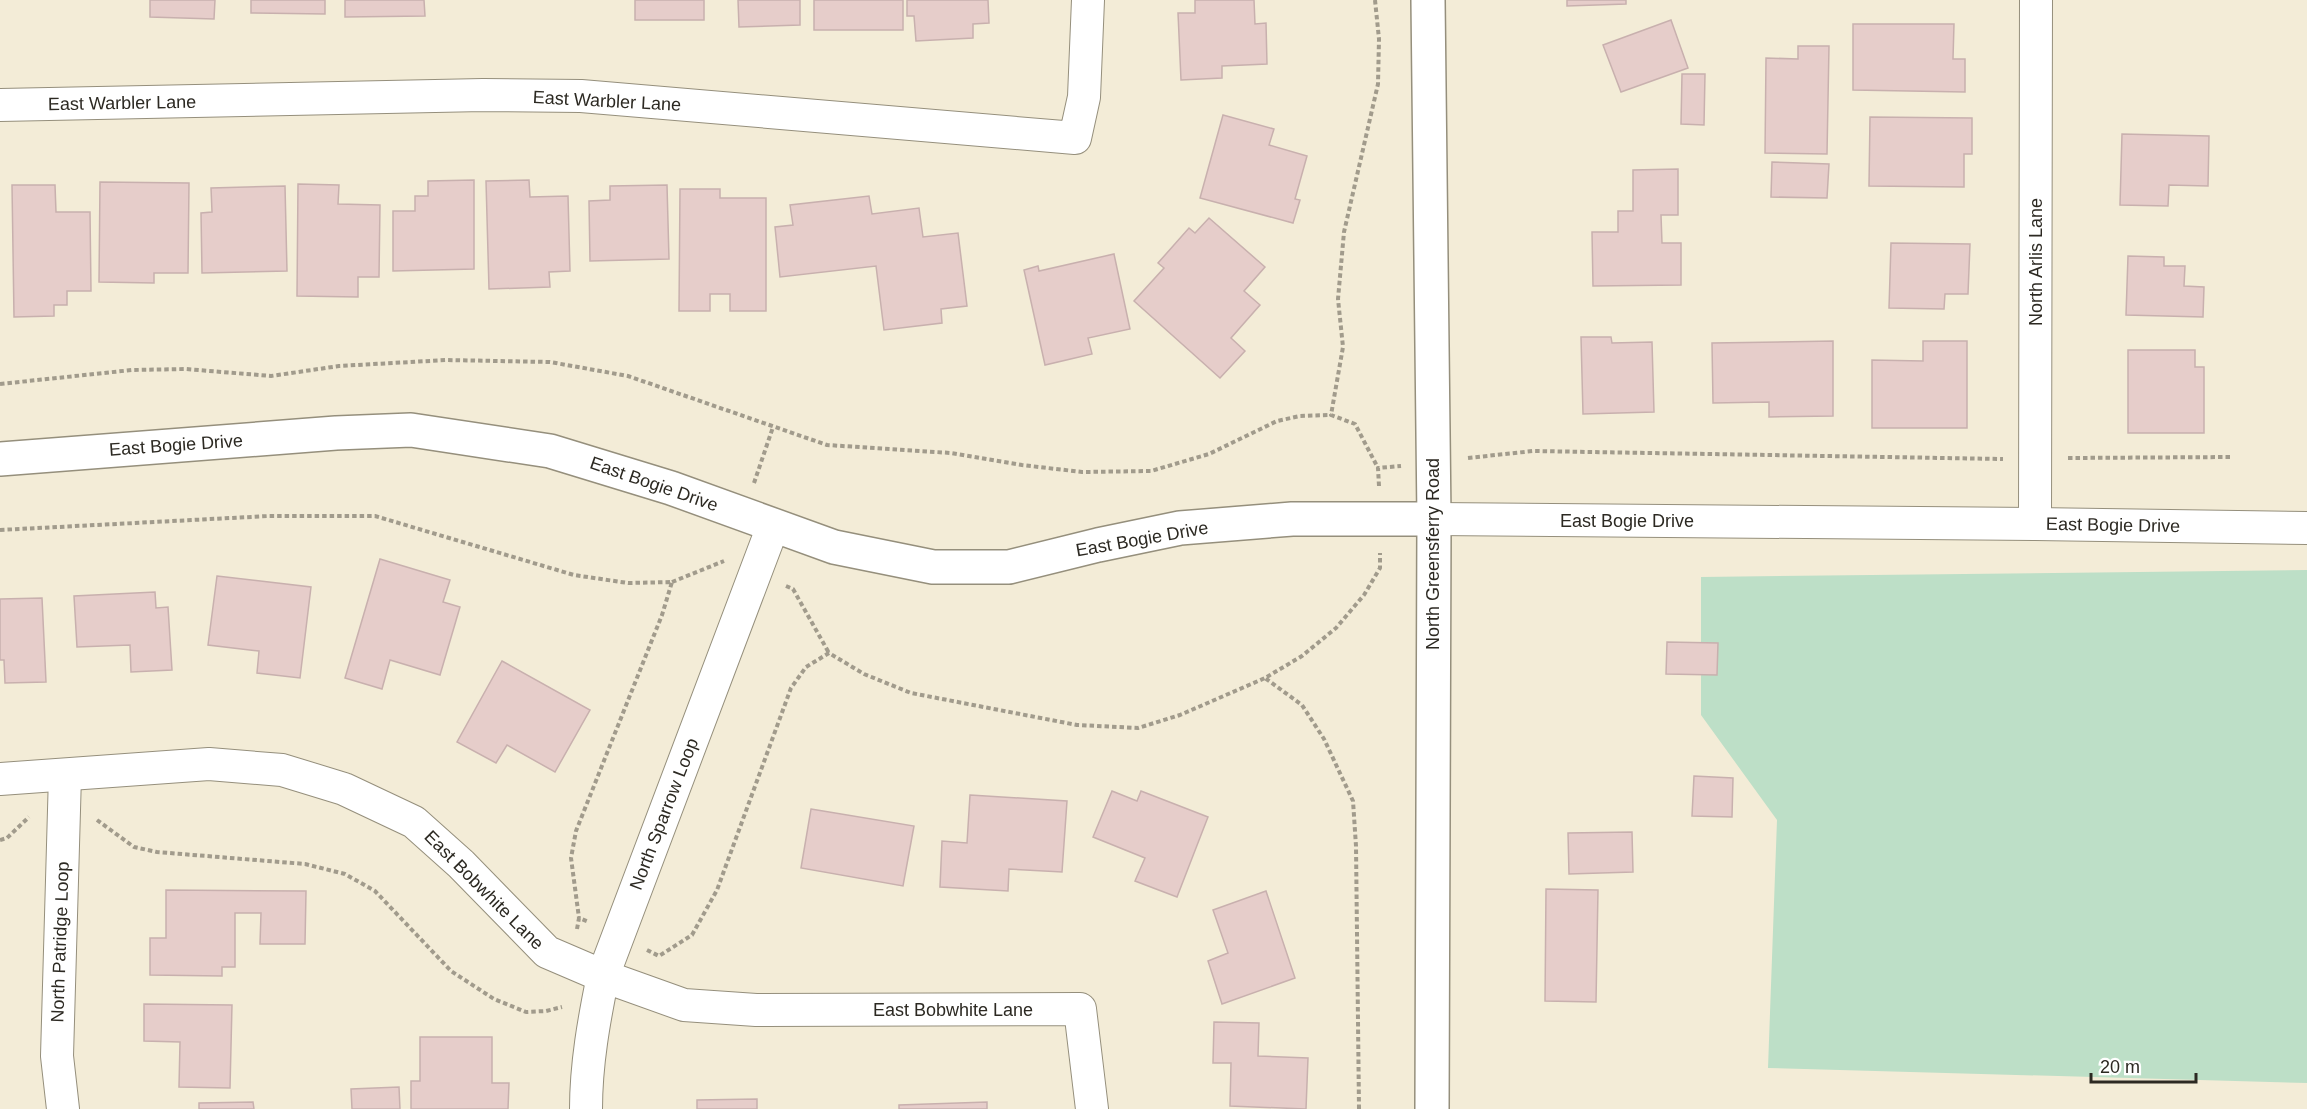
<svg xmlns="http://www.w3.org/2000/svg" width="2307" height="1109" viewBox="0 0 2307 1109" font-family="Arial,sans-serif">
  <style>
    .green { fill: #bddfc7 }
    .building { fill: #e6cdca; stroke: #c8b0ae; stroke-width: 1.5 }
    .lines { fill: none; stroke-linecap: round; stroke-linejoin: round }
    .minor-casing { stroke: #958f7c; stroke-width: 34 }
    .tertiary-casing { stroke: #958f7c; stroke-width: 36 }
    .secondary-casing { stroke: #958f7c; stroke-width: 36 }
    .path { stroke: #a19b8c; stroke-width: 4; stroke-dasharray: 4.5 3; stroke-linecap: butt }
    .minor { stroke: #fff; stroke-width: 32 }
    .tertiary { stroke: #fff; stroke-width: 33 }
    .secondary { stroke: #fff; stroke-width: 33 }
    .labels { text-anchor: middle; stroke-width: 4.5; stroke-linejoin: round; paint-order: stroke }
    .street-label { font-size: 18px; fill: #2c2922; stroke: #fff }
  </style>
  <rect width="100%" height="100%" fill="#f3ecd7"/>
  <polygon class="green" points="2307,570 2307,1083 1768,1068 1777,820 1701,715 1701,577"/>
  <g class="building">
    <polygon points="150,0 215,0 214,19 150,17"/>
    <polygon points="251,0 325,0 325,14 251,13"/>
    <polygon points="345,0 424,0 425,16 345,17"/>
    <rect x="635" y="0" width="69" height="20"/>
    <polygon points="738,0 800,0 800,25 739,27"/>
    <rect x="814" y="0" width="89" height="30"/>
    <polygon points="907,0 988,0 989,23 973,24 973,38 916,41 914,16 907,16"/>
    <polygon points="1195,0 1254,0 1255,24 1266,23 1267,64 1222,66 1222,78 1181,80 1178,13 1195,13"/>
    <polygon points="1567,0 1626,0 1626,4 1567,6"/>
    <polygon points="1671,20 1688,68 1621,92 1603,45"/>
    <polygon points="1853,24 1954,24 1953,59 1965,59 1965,92 1853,90"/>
    <polygon points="1798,46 1829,46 1827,154 1765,153 1766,58 1798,59"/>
    <polygon points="1682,74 1705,74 1704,125 1681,124"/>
    <polygon points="1223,115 1274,129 1269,145 1307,156 1295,199 1300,200 1293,223 1200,198"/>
    <polygon points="1870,117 1972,118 1972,154 1964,154 1964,187 1869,186"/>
    <polygon points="2122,134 2209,136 2208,186 2169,185 2168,206 2120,205"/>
    <polygon points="1772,162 1829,164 1827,198 1771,197"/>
    <polygon points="1678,169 1678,215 1661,215 1662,243 1681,243 1681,285 1593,286 1592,232 1618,232 1618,211 1633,211 1633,170"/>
    <polygon points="474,180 474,269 393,271 393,211 415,211 415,196 428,196 428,181"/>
    <polygon points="529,180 530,197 568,196 570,271 549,272 550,287 489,289 486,181"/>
    <polygon points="100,182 189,183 188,273 154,273 154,283 99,282"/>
    <polygon points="298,184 339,185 338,204 380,205 379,277 358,277 358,297 297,296"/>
    <polygon points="12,185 55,185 56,212 90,212 91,291 67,291 67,305 54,305 54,316 14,317"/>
    <polygon points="667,185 669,259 590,261 589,201 610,200 610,186"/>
    <polygon points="285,186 287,271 202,273 201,213 212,212 211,188"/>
    <polygon points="680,189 720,189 720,198 766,198 766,311 730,311 730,294 710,294 710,311 679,311"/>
    <polygon points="869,196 872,214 919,208 923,237 958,233 967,306 941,309 942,323 884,330 876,266 780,277 775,227 793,225 790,205"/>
    <polygon points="1209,218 1265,267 1244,291 1260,305 1231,338 1245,351 1220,378 1134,301 1164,268 1158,263 1189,228 1195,233"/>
    <polygon points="1891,243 1970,244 1968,294 1945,294 1944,309 1889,308"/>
    <polygon points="1114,254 1130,329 1088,338 1092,354 1045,365 1024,270 1038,266 1039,271"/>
    <polygon points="2128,256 2164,257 2164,266 2185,266 2184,286 2204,287 2203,317 2126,315"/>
    <polygon points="1581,337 1611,337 1612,343 1652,342 1654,412 1583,414"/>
    <polygon points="1833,341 1833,416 1769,417 1769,402 1713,403 1712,343"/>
    <polygon points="1923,341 1967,341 1967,428 1872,428 1872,360 1923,361"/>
    <polygon points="2128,350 2195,350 2195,367 2204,367 2204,433 2128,433"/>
    <polygon points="380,559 450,580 443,602 460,607 440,675 390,660 382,689 345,678"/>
    <polygon points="217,576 311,587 300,678 257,673 259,651 208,645"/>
    <polygon points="155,592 156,608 168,607 172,670 131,672 130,645 77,647 74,596"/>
    <polygon points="42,598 46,682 5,683 4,660 0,660 0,599"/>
    <polygon points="1667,642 1718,643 1717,675 1666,674"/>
    <polygon points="502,661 590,710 555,772 507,745 496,763 457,742"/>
    <polygon points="1694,776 1733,778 1732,817 1692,816"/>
    <polygon points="1112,791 1137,801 1141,791 1208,817 1177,897 1135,881 1145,858 1093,837"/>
    <polygon points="970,795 1067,801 1062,872 1009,869 1008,891 940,887 942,841 967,843"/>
    <polygon points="811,809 914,826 903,886 801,868"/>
    <polygon points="1632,832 1633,872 1569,874 1568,833"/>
    <polygon points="1546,889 1598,890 1596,1002 1545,1001"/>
    <polygon points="166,890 306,891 305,944 260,944 261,913 235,913 235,967 222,967 222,976 150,975 150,938 166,938"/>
    <polygon points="1266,891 1295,978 1222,1004 1208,961 1228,953 1213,910"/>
    <polygon points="144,1004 232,1005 230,1088 179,1087 180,1042 144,1041"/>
    <polygon points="1214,1022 1259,1023 1258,1056 1308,1058 1306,1109 1230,1106 1231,1063 1213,1063"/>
    <polygon points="420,1037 492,1037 492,1083 509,1083 508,1109 411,1109 411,1081 420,1081"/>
    <polygon points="399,1087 400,1109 352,1109 351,1089"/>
    <polygon points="757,1099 757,1109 697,1109 697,1100"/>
    <polygon points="253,1102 254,1109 199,1109 199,1103"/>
    <polygon points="987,1102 987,1109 899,1109 899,1105"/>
  </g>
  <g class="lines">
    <defs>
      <g id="minor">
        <polyline points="0,105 483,95 581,96 1075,138 1084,97 1088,0"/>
        <polyline points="1434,519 2035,524 2307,528"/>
        <polyline points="2035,524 2036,0"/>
        <polyline points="0,779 209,764 282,770 344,789 414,822 461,864 547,952 603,976 684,1005 756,1010 1080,1009 1092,1109"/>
        <polyline points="63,1109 57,1056 65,775"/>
        <path d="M586,1109c0,-45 8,-89 17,-133l170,-450"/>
      </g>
      <polyline id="tertiary" points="0,459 336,433 411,430 550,451 671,488 834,547 933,567 1009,567 1098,545 1180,528 1292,519 1434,519"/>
      <polyline id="secondary" points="1428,0 1434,519 1432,1109"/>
    </defs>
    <use href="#minor" class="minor-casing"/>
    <use href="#tertiary" class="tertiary-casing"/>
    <use href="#secondary" class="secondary-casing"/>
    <g class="path">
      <polyline points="1375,0 1379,39 1378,84 1344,232 1338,299 1343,347 1331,415 1355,424 1378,468"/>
      <polyline points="0,384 132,370 186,369 271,376 339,366 446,360 550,362 628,376 827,445 951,453 1022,465 1082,472 1151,471 1209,454 1277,421 1300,416 1331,415"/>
      <polyline points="1468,458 1533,451 2003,459"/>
      <polyline points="2068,458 2232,457"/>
      <polyline points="754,483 773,427"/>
      <polyline points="1379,486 1378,468 1401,466"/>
      <polyline points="0,530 269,516 375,516 574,575 628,583 672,582 662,615 576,831 571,858 579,918"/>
      <polyline points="672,582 724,561"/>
      <polyline points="786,586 793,589 829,653"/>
      <polyline points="97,820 134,847 157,852 305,864 345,874 375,891 451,971 494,999 526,1012 546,1011 562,1007"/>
      <polyline points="0,840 7,838 29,817"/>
      <polyline points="577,929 579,918 589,922"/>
      <polyline points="647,950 659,956 692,935 717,890 791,688 806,667 829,653 864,674 911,693 1077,725 1138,728 1180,715 1265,678"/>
      <polyline points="1359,1109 1356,846 1353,801 1324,739 1302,705 1265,678 1302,656 1336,628 1364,595 1380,568 1380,553"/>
    </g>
    <use href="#minor" class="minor"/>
    <use href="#tertiary" class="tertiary"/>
    <use href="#secondary" class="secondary"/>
  </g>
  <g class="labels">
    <g class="street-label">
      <text transform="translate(607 101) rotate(3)" y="6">East Warbler Lane</text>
      <text transform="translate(122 103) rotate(-1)" y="6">East Warbler Lane</text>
      <text transform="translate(2036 262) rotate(-90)" y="6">North Arlis Lane</text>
      <text transform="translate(176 445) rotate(-4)" y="6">East Bogie Drive</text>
      <text transform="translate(654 484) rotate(19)" y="6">East Bogie Drive</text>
      <text x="1627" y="527">East Bogie Drive</text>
      <text transform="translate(2113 525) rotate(1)" y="6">East Bogie Drive</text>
      <text transform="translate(1142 539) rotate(-10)" y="6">East Bogie Drive</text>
      <text transform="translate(1433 554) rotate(-90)" y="6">North Greensferry Road</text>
      <text transform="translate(664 814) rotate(-69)" y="6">North Sparrow Loop</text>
      <text transform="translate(484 890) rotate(45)" y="6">East Bobwhite Lane</text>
      <text transform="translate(60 942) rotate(-88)" y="6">North Patridge Loop</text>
      <text x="953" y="1016">East Bobwhite Lane</text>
    </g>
  </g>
  <path d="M2091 1073v9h105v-9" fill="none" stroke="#2c2922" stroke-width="3"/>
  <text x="2100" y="1073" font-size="18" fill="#2c2922" stroke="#ffffff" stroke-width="4.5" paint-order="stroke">20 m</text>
</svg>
